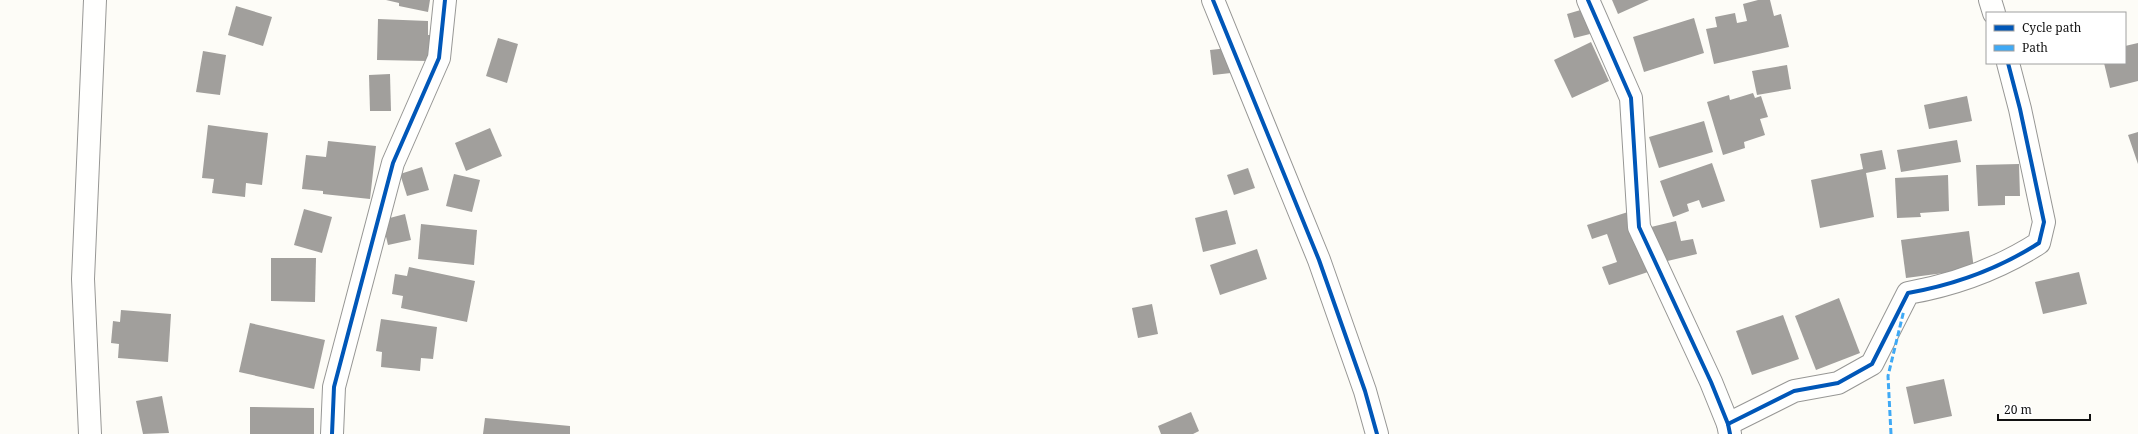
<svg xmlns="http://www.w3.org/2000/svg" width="2138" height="434" viewBox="0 0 2138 434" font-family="'Noto Serif',serif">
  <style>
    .building { fill: #a19f9c }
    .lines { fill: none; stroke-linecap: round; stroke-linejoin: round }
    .minor-casing { stroke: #979795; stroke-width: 24 }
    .minor { stroke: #fffffe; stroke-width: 22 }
    .quiet { stroke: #3fa9f5; stroke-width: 3; stroke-dasharray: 6 3; stroke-linecap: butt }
    .cycleway-casing { stroke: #fff; stroke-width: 6 }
    .cycleway { stroke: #0057b8; stroke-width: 4 }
  </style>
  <rect width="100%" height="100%" fill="#fdfcf7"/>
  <g class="building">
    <polygon points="386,0 430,0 428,12 399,6 399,3"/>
    <polygon points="1612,0 1649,0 1618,14"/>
    <polygon points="1758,0 1770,0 1774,16 1781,14 1789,47 1714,64 1706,29 1717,27 1715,17 1735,13 1737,23 1747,21 1743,4"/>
    <polygon points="236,6 272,17 263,46 228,35"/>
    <polygon points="1584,9 1590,34 1574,38 1567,14"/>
    <polygon points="1694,18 1704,53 1644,72 1633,37"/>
    <polygon points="378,19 428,21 428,35 435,35 435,55 428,55 428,61 377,60"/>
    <polygon points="498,38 518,44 507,83 486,76"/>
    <polygon points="1591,42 1609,81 1572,98 1554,60"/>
    <polygon points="2138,43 2138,81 2110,88 2104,63 2125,63 2125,46"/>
    <polygon points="1228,48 1231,73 1213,75 1210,50"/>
    <polygon points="203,51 226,55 220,95 196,92"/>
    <polygon points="1787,65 1791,89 1757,95 1752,71"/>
    <polygon points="390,74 391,111 370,111 369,75"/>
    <polygon points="1753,93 1755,98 1761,96 1768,117 1760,119 1765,135 1744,142 1745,148 1723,155 1707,102 1729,95 1730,100"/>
    <polygon points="1967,96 1972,121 1929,129 1924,105"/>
    <polygon points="1704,121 1713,152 1659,168 1649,137"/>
    <polygon points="208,125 268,133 262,185 246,183 245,197 212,193 214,179 202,178"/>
    <polygon points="490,128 502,156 466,171 455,143"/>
    <polygon points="2138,132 2138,164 2128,135"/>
    <polygon points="1957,140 1961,162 1901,172 1897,150"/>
    <polygon points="328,141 376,146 370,199 323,194 323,191 302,189 306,155 326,157"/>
    <polygon points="1882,150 1886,169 1866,173 1874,217 1820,228 1811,180 1863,169 1860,154"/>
    <polygon points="1712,163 1725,201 1702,208 1699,200 1687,204 1689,211 1673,217 1660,181"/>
    <polygon points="2019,164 2020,196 2005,196 2005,205 1978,206 1976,165"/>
    <polygon points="422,167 429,190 407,196 400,174"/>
    <polygon points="1248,168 1255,188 1234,195 1227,175"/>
    <polygon points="454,174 480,180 472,212 446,206"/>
    <polygon points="1948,175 1949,211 1920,213 1921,217 1897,218 1895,178"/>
    <polygon points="304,209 332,217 322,253 294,245"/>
    <polygon points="1227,210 1236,244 1203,252 1195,218"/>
    <polygon points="1628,212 1648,272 1609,285 1602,267 1617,262 1607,234 1592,239 1587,225"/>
    <polygon points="405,214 411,240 388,245 382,220"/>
    <polygon points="1676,221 1681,241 1693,239 1697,254 1659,263 1651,227"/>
    <polygon points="421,224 477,230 474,265 418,259"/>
    <polygon points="1969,231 1974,269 1906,278 1901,240"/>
    <polygon points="1257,249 1267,279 1220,295 1210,265"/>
    <polygon points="271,258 316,258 315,302 271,301"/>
    <polygon points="409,267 475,281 467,322 401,308 403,296 392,294 395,274 407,276"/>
    <polygon points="2079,272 2087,304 2043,314 2035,282"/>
    <polygon points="1839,298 1860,353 1816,370 1795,316"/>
    <polygon points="1152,304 1158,334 1138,338 1132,308"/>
    <polygon points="121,310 171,314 168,362 118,358 119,344 111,343 113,321 120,322"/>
    <polygon points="1783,315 1799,359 1752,375 1736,331"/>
    <polygon points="381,319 437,327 433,359 421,358 420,371 381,367 382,352 376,351"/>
    <polygon points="250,323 325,340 314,389 239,372"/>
    <polygon points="1944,379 1952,416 1914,424 1906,387"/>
    <polygon points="162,396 169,433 143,434 136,401"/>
    <polygon points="250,407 314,408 314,434 250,434"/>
    <polygon points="1191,412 1199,431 1193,434 1161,434 1158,426"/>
    <polygon points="485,418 570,426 570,434 483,434"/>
  </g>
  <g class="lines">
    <defs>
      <g id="minor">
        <polyline points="1213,0 1319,260 1365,391 1377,434"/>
        <polyline points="1588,0 1631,98 1639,227 1711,382 1728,424 1730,434"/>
        <polyline points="1990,0 1994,13"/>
        <path d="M1728,424l66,-33 44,-8 34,-19 36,-71c45,-8 92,-25 131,-50l5,-21 -24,-113 -12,-46"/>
        <polyline points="90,434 83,279 95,0"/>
        <polyline points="332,434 334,387 393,163 439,58 445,0"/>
      </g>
    </defs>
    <use href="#minor" class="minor-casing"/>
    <use href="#minor" class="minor"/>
    <polyline class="quiet" points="1891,434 1888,376 1904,310"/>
    <defs>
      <g id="cycleway">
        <polyline points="1213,0 1319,260 1365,391 1377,434"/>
        <polyline points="1588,0 1631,98 1639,227 1711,382 1728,424 1730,434"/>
        <path d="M1728,424l66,-33 44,-8 34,-19 36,-71c45,-8 92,-25 131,-50l5,-21 -24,-113 -12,-46"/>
        <polyline points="332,434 334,387 393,163 439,58 445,0"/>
      </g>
    </defs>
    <use href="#cycleway" class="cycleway-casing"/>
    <use href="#cycleway" class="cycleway"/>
  </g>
  <rect x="1986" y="12" width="140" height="52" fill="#ffffff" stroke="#a0a0a0"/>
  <rect x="1994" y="25" width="20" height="6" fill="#0057b8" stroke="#a0a0a0"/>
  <text x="2022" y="32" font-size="12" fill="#111111">Cycle path</text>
  <rect x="1994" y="45" width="20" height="6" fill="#3fa9f5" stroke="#a0a0a0"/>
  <text x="2022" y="52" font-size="12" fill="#111111">Path</text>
  <path d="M1998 414v6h92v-6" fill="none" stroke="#111111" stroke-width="2"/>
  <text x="2004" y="414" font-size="12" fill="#111111" stroke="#ffffff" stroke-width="3" paint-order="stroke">20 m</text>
</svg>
